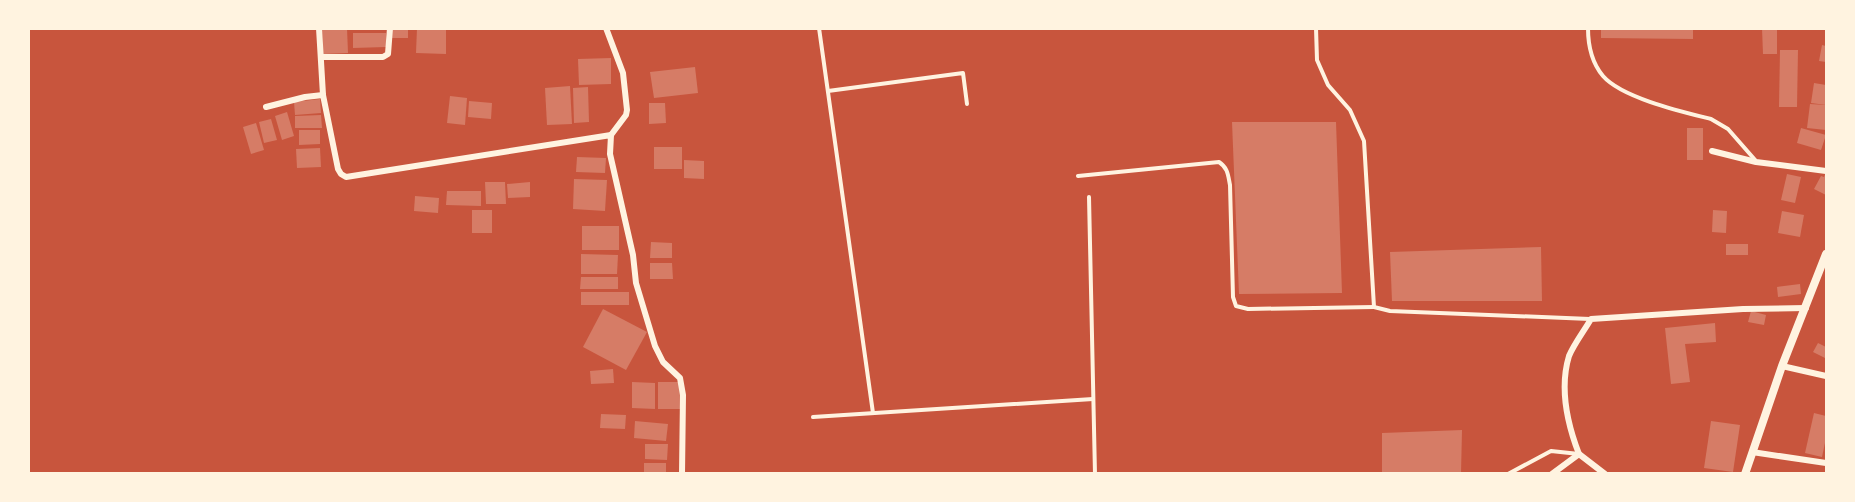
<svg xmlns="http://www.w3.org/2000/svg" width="1855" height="502" viewBox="0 0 1855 502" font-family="Helvetica,sans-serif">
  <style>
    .building { fill: #d67c66 }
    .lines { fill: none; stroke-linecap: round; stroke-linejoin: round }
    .service { stroke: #fff3e0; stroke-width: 4 }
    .minor { stroke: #fff3e0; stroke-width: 6 }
    .tertiary { stroke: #fff3e0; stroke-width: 8 }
  </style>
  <rect width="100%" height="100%" fill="#c8553d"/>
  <g class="building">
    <polygon points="322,28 347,28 348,53 323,54"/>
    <rect x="392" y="28" width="16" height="10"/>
    <polygon points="417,28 446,28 446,54 416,53"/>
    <polygon points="1601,28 1693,28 1693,39 1601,38"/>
    <polygon points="1762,28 1777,28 1777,54 1763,54"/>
    <polygon points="353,33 386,33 386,47 353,48"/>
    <polygon points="1822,45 1826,46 1826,62 1819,61"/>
    <polygon points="1780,50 1798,50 1797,107 1779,107"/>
    <polygon points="611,58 611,84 579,85 578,59"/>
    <polygon points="695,67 698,93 654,98 650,72"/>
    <polygon points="1814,83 1826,85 1826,105 1811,103"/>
    <polygon points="570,86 572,124 547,125 545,88"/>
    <polygon points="588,87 589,122 574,123 573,88"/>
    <polygon points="450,96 467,98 465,125 447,123"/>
    <polygon points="320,99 321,113 295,115 294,102"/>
    <polygon points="469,101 492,103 491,119 468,117"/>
    <polygon points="649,103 665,103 666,123 649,124"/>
    <polygon points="1810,104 1826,105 1826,130 1807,128"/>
    <polygon points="287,112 294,136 282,140 275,116"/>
    <polygon points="321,115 322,128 295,128 295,116"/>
    <polygon points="271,119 277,140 264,143 259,122"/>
    <polygon points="1232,122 1336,122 1342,293 1239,294"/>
    <polygon points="256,123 264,150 251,154 243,127"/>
    <rect x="1687" y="128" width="16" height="32"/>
    <polygon points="1801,128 1826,135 1821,150 1797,143"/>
    <polygon points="299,130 320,130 320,144 299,145"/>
    <rect x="654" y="147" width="28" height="22"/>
    <polygon points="320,148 321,167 297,168 296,149"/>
    <polygon points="577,157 606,158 605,173 576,172"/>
    <polygon points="684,160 704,161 704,179 684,178"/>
    <polygon points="1826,172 1826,195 1814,189 1821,176 1824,177"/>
    <polygon points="1787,174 1801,177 1795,203 1781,200"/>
    <polygon points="574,179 607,180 605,211 573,209"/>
    <polygon points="485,182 505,182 506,204 486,204"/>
    <polygon points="530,182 530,197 508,198 507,184"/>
    <polygon points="447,191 481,191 481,206 446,205"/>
    <polygon points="415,196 439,198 438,213 414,211"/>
    <rect x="472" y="210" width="20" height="23"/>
    <polygon points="1713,210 1727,211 1726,233 1712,232"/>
    <polygon points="1782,211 1804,215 1800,237 1778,233"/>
    <rect x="582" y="226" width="37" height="24"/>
    <polygon points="651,242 672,243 672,258 650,258"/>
    <rect x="1726" y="244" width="22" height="11"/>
    <polygon points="1541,247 1542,301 1392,301 1390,252"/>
    <polygon points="581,254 618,255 617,274 581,274"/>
    <polygon points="650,263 672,263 673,279 650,279"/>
    <polygon points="581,277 618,277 618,289 580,289"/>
    <polygon points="1800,284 1801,294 1778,297 1777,287"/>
    <rect x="581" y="292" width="48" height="13"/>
    <polygon points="603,309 647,332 626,370 583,347"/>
    <polygon points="1751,311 1766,315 1764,325 1748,322"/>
    <polygon points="1715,323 1716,342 1685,344 1690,382 1671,384 1665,328"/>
    <polygon points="1818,343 1826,347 1825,358 1813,352"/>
    <polygon points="613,369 614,383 591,384 590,371"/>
    <polygon points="632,382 655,383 655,409 632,408"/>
    <rect x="658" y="382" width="22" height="27"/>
    <polygon points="1814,413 1826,416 1826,438 1822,457 1805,453"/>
    <polygon points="601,414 626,415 625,429 600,428"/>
    <polygon points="635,421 668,424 666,441 634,438"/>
    <polygon points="1711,421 1740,425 1733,472 1704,468"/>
    <polygon points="1462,430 1461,474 1382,474 1382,433"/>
    <polygon points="645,444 668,444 667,460 645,459"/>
    <rect x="644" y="463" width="22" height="11"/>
  </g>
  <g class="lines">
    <g class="service">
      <polyline points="819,28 873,413"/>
      <polyline points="1316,28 1317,60 1328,85 1350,110 1364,141 1374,307 1390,311 1590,319"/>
      <path d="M1588,28c0,18 4,35 15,48 19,22 80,36 108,43l17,10 28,32"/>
      <polyline points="828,91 963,73 967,104"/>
      <path d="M1078,176l141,-14c9,6 9,13 11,23l3,112 3,9 12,3 126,-2"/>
      <polyline points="1089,197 1095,474"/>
      <polyline points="813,417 1093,399"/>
      <polyline points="1508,474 1551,451 1579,454"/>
    </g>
    <g class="minor">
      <polyline points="319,28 323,95 338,169 341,174 346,177 611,135 610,154 633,255 636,283 655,346 663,362 680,378 683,395 682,474"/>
      <polyline points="606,28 623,73 627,110 626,115 611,135"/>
      <polyline points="321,57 383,57 388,54 390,28"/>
      <polyline points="266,107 305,97 323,95"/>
      <polyline points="1712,151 1756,162 1826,171"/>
      <polyline points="1782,366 1826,376"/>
      <polyline points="1752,452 1826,463"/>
      <polyline points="1579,454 1605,474"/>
      <path d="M1552,474l27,-20c-12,-31 -20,-65 -10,-98 5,-12 15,-25 22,-37l152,-10 63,-1"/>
    </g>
    <polyline class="tertiary" points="1745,474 1782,366 1826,254"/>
  </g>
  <rect width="1855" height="502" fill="none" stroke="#fff3e0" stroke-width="60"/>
</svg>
